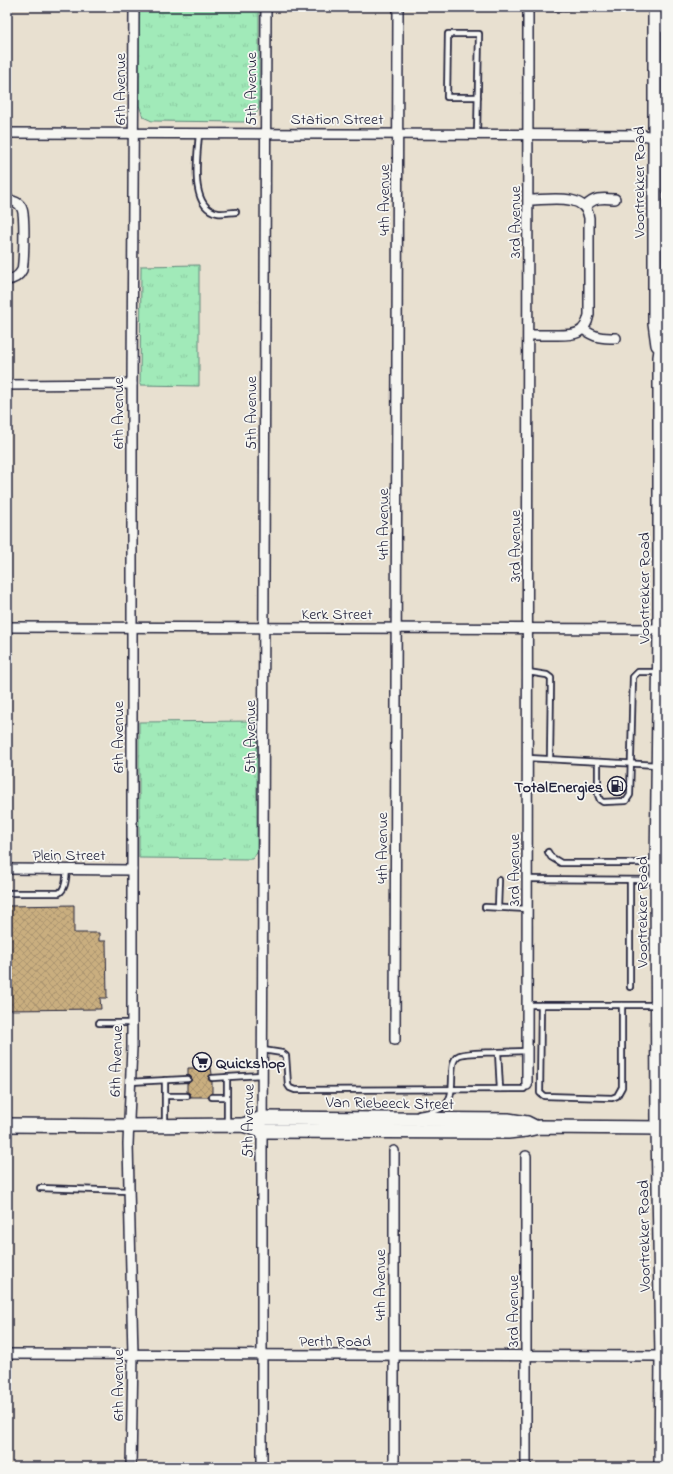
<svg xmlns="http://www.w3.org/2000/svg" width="673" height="1474" viewBox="0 0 673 1474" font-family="'Indie Flower',sans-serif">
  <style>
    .grass { fill: url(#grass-tufts); stroke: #62867a }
    .building { fill: url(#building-cross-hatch); stroke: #22223b }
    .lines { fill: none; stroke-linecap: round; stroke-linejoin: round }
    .service-casing { stroke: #22223b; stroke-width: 8 }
    .minor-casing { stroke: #22223b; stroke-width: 12 }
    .tertiary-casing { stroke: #22223b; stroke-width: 14 }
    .secondary-casing { stroke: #22223b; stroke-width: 16 }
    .service { stroke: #f6f6f2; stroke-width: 4.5 }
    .minor { stroke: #f6f6f2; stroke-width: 9 }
    .tertiary { stroke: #f6f6f2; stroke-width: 11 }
    .secondary { stroke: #f6f6f2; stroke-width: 13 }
    .labels { text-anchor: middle; stroke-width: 3.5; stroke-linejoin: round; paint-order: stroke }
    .street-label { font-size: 16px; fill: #22223b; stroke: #f6f6f2 }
    .poi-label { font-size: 16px; font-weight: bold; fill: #22223b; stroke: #f6f6f2; text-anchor: end }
  </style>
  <defs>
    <pattern id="grass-tufts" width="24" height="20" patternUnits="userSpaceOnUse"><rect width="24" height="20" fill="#a1eab9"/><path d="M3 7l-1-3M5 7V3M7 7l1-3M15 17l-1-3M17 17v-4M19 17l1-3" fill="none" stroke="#8ac8a0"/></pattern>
    <pattern id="building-cross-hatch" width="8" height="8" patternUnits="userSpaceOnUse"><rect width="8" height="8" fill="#c9ae7f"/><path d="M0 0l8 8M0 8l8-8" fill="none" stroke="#ac956f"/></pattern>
  </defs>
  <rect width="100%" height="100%" fill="#e8e0d0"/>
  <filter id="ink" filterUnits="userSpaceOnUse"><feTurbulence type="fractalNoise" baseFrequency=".025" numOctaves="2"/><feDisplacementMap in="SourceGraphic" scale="8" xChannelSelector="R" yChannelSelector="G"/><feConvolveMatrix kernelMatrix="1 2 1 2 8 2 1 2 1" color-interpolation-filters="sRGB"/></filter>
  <g filter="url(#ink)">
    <g class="grass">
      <path d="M139,7h120v101c-3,7 -7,12 -15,14l-92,-1 -9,-4 -4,-12z"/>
      <polygon points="199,265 199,386 140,385 141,266"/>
      <polygon points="257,721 257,853 252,859 139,858 139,722"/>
    </g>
    <g class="building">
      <polygon points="74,905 74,933 99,933 99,941 106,941 107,998 100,998 101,1009 7,1010 7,906"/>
      <polygon points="188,1068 211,1068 212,1074 208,1078 209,1080 212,1082 212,1093 209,1095 208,1097 191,1097 190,1094 187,1092 187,1083 190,1082 192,1079 191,1077 188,1075"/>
    </g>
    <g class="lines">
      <defs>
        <g id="service">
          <polyline points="528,8 568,7"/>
          <path d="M199,133c-1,21 -11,75 19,80 5,1 13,-1 18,-1"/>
          <polyline points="477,134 479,34 448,34 447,97 478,97"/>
          <polyline points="528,672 547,675 551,678 550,759"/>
          <polyline points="528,758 658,765"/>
          <polyline points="598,762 598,795 600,800 603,802 626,801 630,795 633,677 638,672 658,672"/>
          <polyline points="548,852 551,857 561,863 655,863"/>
          <polyline points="528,879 656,880"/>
          <path d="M7,893h52c7,-4 7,-15 8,-24"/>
          <polyline points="485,907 528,909"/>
          <polyline points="498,908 499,880"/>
          <polyline points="630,987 630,880"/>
          <polyline points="527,1005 655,1005"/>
          <polyline points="541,1005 540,1093 544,1096 612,1098 617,1096 622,1087 622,1005"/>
          <polyline points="99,1023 132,1023"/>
          <polyline points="263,1050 282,1053 286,1056 288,1085 290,1088 295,1090 524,1089 527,1085"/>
          <polyline points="498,1052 527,1051"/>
          <polyline points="212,1078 262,1075"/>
          <polyline points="129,1082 188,1079"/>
          <polyline points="165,1096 187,1096"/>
          <polyline points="212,1097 227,1097"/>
          <path d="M419,1114c7,-1 15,-2 21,-5 21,-11 5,-45 18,-53 6,-4 32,-3 40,-4l2,37"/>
          <polyline points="227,1123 227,1077"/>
          <polyline points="165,1125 165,1080"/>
          <polyline points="40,1188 129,1191"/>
        </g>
        <g id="minor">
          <polyline points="7,133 642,135 654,137"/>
          <path d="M7,200c6,0 13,3 15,9 3,7 2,52 0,61 -3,6 -7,9 -15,10"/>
          <path d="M585,207c9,-10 17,-9 30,-8"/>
          <path d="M583,329c12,9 19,9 33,9"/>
          <path d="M529,335c8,0 17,0 26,0 17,0 30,1 34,-20v-97c-3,-26 -41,-18 -60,-18"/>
          <polyline points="7,385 132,384"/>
          <polyline points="7,627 666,629"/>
          <polyline points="7,869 132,870"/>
          <polyline points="395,1040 398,7"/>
          <polyline points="527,1085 528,7"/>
          <polyline points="7,1354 662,1356"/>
          <polyline points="131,1467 133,1355 128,1144 132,1047 132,384 134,7"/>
          <polyline points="262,1467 262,1148 266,7"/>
          <polyline points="394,1467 394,1151"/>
          <polyline points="526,1467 526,1156"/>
        </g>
        <polyline id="tertiary" points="654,137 666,137"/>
        <g id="secondary">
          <polyline points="655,7 655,323 658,345"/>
          <polyline points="666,20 666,27"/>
          <polyline points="7,1125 128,1126 243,1125 262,1131 508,1132 526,1130 539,1127 666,1128"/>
          <polyline points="243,1125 262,1118 508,1120 527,1123 535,1127"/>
          <polyline points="661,1467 662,1356 658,1128 657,869 660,629 660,357 666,316"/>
        </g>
      </defs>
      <use href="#service" class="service-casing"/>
      <use href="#minor" class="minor-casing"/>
      <use href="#tertiary" class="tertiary-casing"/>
      <use href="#secondary" class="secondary-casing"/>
      <use href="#service" class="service"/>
      <use href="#minor" class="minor"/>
      <use href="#tertiary" class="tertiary"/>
      <use href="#secondary" class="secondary"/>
    </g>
  </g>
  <defs>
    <symbol id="fuel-ring" viewBox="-11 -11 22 22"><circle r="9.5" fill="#f6f6f2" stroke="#22223b" stroke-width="1.5"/><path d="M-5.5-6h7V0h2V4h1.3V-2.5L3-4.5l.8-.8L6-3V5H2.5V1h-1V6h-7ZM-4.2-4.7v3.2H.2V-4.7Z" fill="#22223b"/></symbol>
    <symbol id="supermarket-ring" viewBox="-11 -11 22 22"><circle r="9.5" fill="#f6f6f2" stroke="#22223b" stroke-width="1.5"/><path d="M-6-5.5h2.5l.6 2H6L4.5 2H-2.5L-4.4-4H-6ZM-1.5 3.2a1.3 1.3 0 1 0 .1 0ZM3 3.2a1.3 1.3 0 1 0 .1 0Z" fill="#22223b"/></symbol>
  </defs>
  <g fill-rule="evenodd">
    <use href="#fuel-ring" x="606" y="775" width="22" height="22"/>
    <use href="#supermarket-ring" x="191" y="1051" width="22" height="22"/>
  </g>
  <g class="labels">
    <g class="street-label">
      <text transform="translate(119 89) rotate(-90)" y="6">6th Avenue</text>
      <text transform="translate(250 89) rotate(-90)" y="6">5th Avenue</text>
      <text x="337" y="124">Station Street</text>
      <text transform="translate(638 182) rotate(-90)" y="6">Voortrekker Road</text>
      <text transform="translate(383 200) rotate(-90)" y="6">4th Avenue</text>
      <text transform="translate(514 222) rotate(-90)" y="6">3rd Avenue</text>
      <text transform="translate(117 413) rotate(-90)" y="6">6th Avenue</text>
      <text transform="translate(250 413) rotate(-90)" y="6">5th Avenue</text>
      <text transform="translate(382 524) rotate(-90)" y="6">4th Avenue</text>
      <text transform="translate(514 546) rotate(-90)" y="6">3rd Avenue</text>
      <text transform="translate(643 588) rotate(-90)" y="6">Voortrekker Road</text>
      <text x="337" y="619">Kerk Street</text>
      <text transform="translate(117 737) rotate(-90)" y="6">6th Avenue</text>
      <text transform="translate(249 737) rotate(-90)" y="6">5th Avenue</text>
      <text transform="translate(381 848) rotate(-90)" y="6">4th Avenue</text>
      <text x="69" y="860">Plein Street</text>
      <text transform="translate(513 870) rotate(-90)" y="6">3rd Avenue</text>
      <text transform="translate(641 912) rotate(-90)" y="6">Voortrekker Road</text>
      <text transform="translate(115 1061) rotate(-88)" y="6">6th Avenue</text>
      <text transform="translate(390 1102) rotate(1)" y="6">Van Riebeeck Street</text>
      <text transform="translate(247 1121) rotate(-89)" y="6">5th Avenue</text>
      <text transform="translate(643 1236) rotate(-91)" y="6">Voortrekker Road</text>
      <text transform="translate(379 1285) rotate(-90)" y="6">4th Avenue</text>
      <text transform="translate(512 1311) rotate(-90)" y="6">3rd Avenue</text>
      <text x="335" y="1346">Perth Road</text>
      <text transform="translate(117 1385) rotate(-90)" y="6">6th Avenue</text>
    </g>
    <g class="poi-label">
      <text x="603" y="792">TotalEnergies</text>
      <text x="216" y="1068" text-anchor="start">Quickshop</text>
    </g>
  </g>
  <rect width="673" height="1474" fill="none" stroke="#f6f6f2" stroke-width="24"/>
  <rect x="12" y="12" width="649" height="1450" fill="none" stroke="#22223b" stroke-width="1.5" filter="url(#ink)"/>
</svg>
